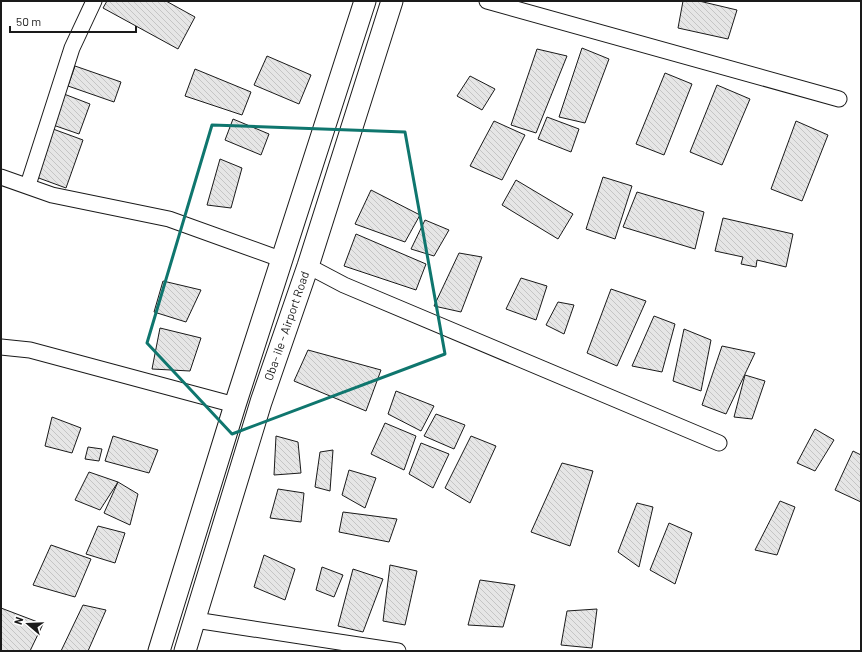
<svg xmlns="http://www.w3.org/2000/svg" width="862" height="652" viewBox="0 0 862 652" font-family="Barlow,sans-serif">
  <style>
    .building { fill: url(#building-back-hatch); stroke: #1a1a1a }
    .lines { fill: none; stroke-linecap: round; stroke-linejoin: round }
    .street-casing { stroke: #1a1a1a; stroke-width: 17 }
    .secondary-casing { stroke: #1a1a1a; stroke-width: 23 }
    .street { stroke: #fff; stroke-width: 15 }
    .secondary { stroke: #fff; stroke-width: 21 }
    .marked { fill: none; stroke: #0f766e; stroke-width: 3; stroke-linejoin: round }
    .labels { text-anchor: middle; stroke-width: 3; stroke-linejoin: round; paint-order: stroke }
    .street-label { font-size: 12px; fill: #1a1a1a; stroke: #fff }
  </style>
  <defs>
    <pattern id="building-back-hatch" width="6" height="6" patternUnits="userSpaceOnUse"><rect width="6" height="6" fill="#e6e6e6"/><path d="M-1 5l2 2M0 0l6 6M5-1l2 2" fill="none" stroke="#c5c5c5"/></pattern>
  </defs>
  <rect width="100%" height="100%" fill="#fff"/>
  <g class="building">
    <polygon points="107,1 166,1 195,17 178,49 103,8"/>
    <polygon points="683,1 699,1 737,10 728,39 678,28"/>
    <polygon points="582,48 609,59 585,123 559,117"/>
    <polygon points="537,49 567,56 536,133 511,125"/>
    <polygon points="267,56 311,75 299,104 254,85"/>
    <polygon points="75,66 121,82 114,102 68,86"/>
    <polygon points="195,69 251,92 242,115 185,96"/>
    <polygon points="665,73 692,84 664,155 636,144"/>
    <polygon points="470,76 495,89 482,110 457,96"/>
    <polygon points="717,85 750,99 722,165 690,152"/>
    <polygon points="64,94 90,104 79,134 53,125"/>
    <polygon points="547,117 579,129 571,152 538,139"/>
    <polygon points="233,119 269,134 261,155 225,140"/>
    <polygon points="494,121 525,135 502,180 470,166"/>
    <polygon points="796,121 828,135 802,201 771,189"/>
    <polygon points="53,129 83,140 66,188 36,177"/>
    <polygon points="220,159 242,168 231,208 207,205"/>
    <polygon points="603,177 632,186 615,239 586,229"/>
    <polygon points="516,180 573,214 558,239 502,205"/>
    <polygon points="371,190 420,215 405,242 355,224"/>
    <polygon points="637,192 704,212 695,249 623,227"/>
    <polygon points="723,218 793,234 786,267 757,260 756,267 741,264 743,257 715,251"/>
    <polygon points="425,220 449,230 434,256 411,249"/>
    <polygon points="356,234 426,264 416,290 344,266"/>
    <polygon points="459,253 482,257 461,312 434,306"/>
    <polygon points="521,278 547,286 536,320 506,309"/>
    <polygon points="163,281 201,290 186,322 154,312"/>
    <polygon points="611,289 646,301 617,366 587,353"/>
    <polygon points="558,302 574,305 564,334 546,325"/>
    <polygon points="654,316 675,324 662,372 632,366"/>
    <polygon points="160,328 201,338 190,371 152,369"/>
    <polygon points="684,329 711,340 701,391 673,381"/>
    <polygon points="722,346 755,353 726,414 702,405"/>
    <polygon points="308,350 381,370 366,411 294,381"/>
    <polygon points="745,375 765,381 752,419 734,417"/>
    <polygon points="396,391 434,406 421,431 388,414"/>
    <polygon points="436,414 465,425 454,449 424,436"/>
    <polygon points="52,417 81,428 72,453 45,446"/>
    <polygon points="385,423 416,436 404,470 371,454"/>
    <polygon points="815,429 834,440 815,471 797,463"/>
    <polygon points="113,436 158,450 149,473 105,461"/>
    <polygon points="276,436 298,442 301,473 274,475"/>
    <polygon points="471,436 496,446 470,503 445,488"/>
    <polygon points="421,443 449,454 433,488 409,474"/>
    <polygon points="88,447 102,449 99,461 85,459"/>
    <polygon points="333,450 330,491 315,487 320,452"/>
    <polygon points="853,451 861,455 861,502 835,490"/>
    <polygon points="562,463 593,471 570,546 531,532"/>
    <polygon points="349,470 376,478 365,508 342,495"/>
    <polygon points="89,472 118,482 100,510 75,500"/>
    <polygon points="118,482 138,494 130,525 104,513"/>
    <polygon points="278,489 304,493 301,522 270,518"/>
    <polygon points="780,501 795,507 777,555 755,550"/>
    <polygon points="637,503 653,507 639,567 618,552"/>
    <polygon points="343,512 397,519 389,542 339,532"/>
    <polygon points="669,523 692,533 675,584 650,570"/>
    <polygon points="98,526 125,533 115,563 86,554"/>
    <polygon points="51,545 91,559 75,597 33,585"/>
    <polygon points="264,555 295,569 285,600 254,587"/>
    <polygon points="390,565 417,571 405,625 383,621"/>
    <polygon points="322,567 343,575 334,597 316,590"/>
    <polygon points="353,569 383,579 363,632 338,626"/>
    <polygon points="480,580 515,585 503,627 468,625"/>
    <polygon points="83,605 106,610 88,651 61,651"/>
    <polygon points="1,608 43,624 30,651 1,651"/>
    <polygon points="597,609 592,648 561,645 567,611"/>
  </g>
  <g class="lines">
    <defs>
      <g id="street">
        <polyline points="487,1 839,99"/>
        <polyline points="1,177 52,195 169,219 283,260"/>
        <polyline points="28,185 72,48 94,1"/>
        <polyline points="308,266 344,285 719,443"/>
        <polyline points="1,347 30,350 235,405"/>
        <polyline points="195,620 398,651"/>
      </g>
      <g id="secondary">
        <polyline points="159,651 235,405 365,1"/>
        <polyline points="185,651 261,402 308,266 392,1"/>
      </g>
    </defs>
    <use href="#street" class="street-casing"/>
    <use href="#secondary" class="secondary-casing"/>
    <use href="#street" class="street"/>
    <use href="#secondary" class="secondary"/>
  </g>
  <path class="marked" d="M212,125l193,7 40,222 -213,80 -85,-91z"/>
  <g class="labels">
    <g class="street-label">
      <text transform="translate(287 326) rotate(-71)" y="4">Oba- ile - Airport Road</text>
    </g>
  </g>
  <rect width="862" height="652" fill="none" stroke="#1a1a1a" stroke-width="4"/>
  <g transform="translate(28 624) rotate(289)" stroke="#ffffff" stroke-width="3" paint-order="stroke">
  <path d="M0-3L7 15L0 10L-7 15Z" fill="#1a1a1a"/>
  <text y="-6" font-size="11" font-weight="bold" text-anchor="middle" fill="#1a1a1a">N</text>
  </g>
  <path d="M10 26v6h126v-6" fill="none" stroke="#1a1a1a" stroke-width="2"/>
  <text x="16" y="26" font-size="12" fill="#1a1a1a" stroke="#ffffff" stroke-width="3" paint-order="stroke">50 m</text>
</svg>
